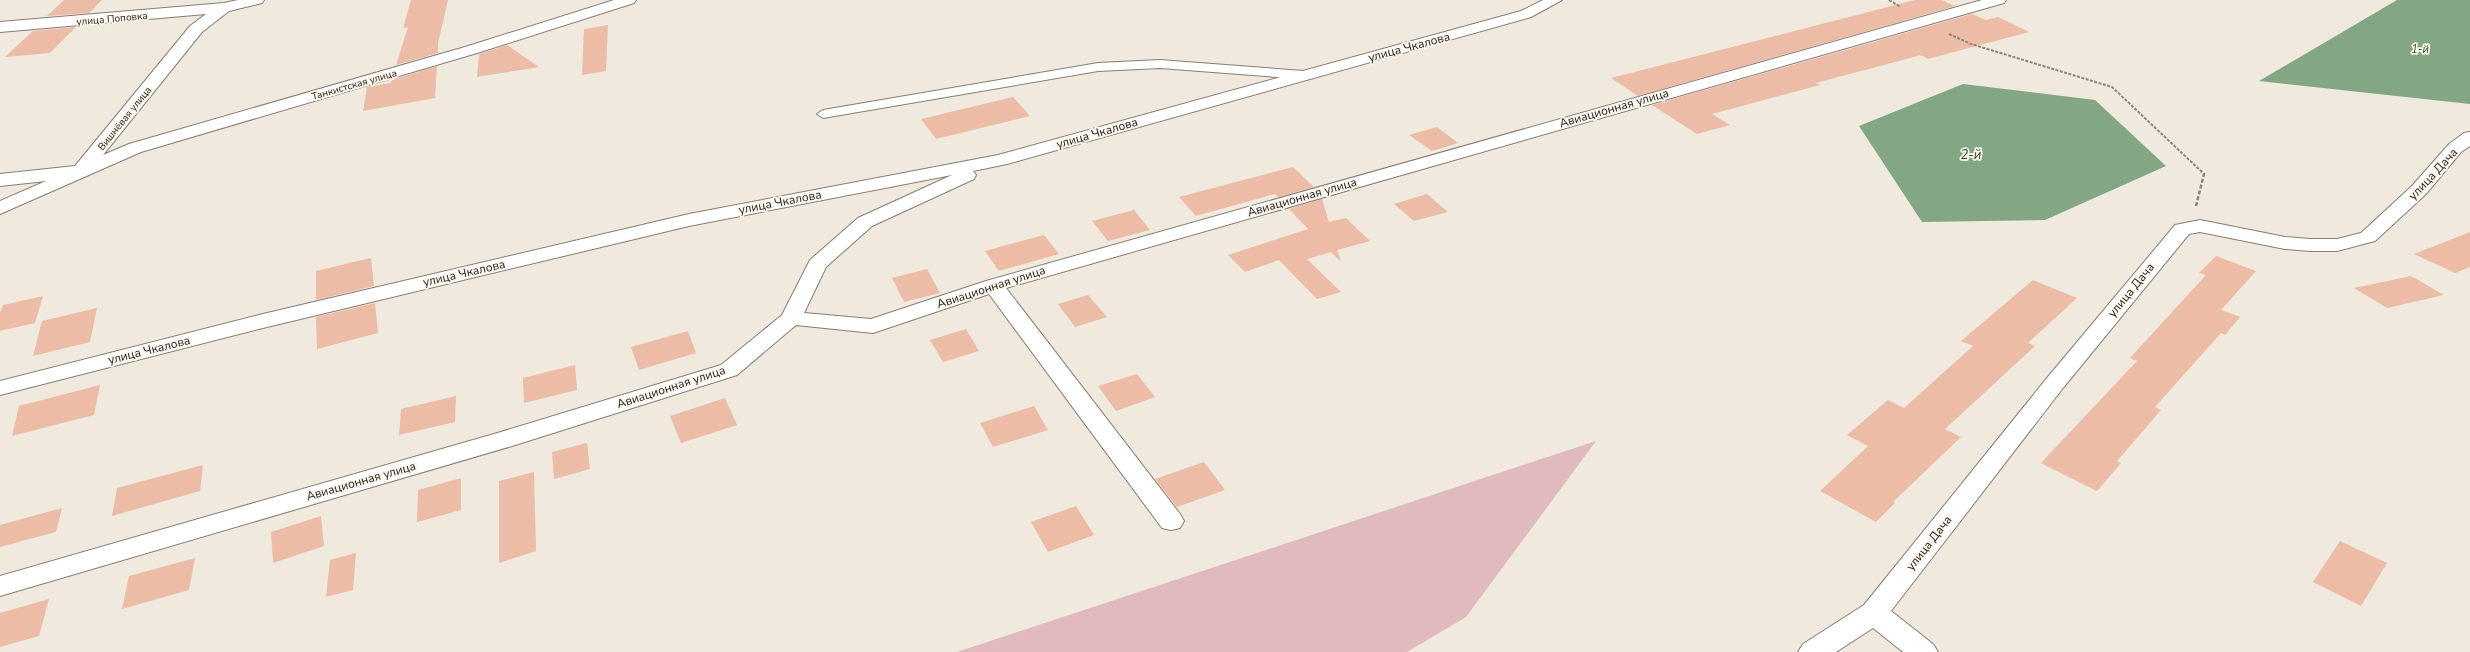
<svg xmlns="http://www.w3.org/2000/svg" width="2470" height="652" viewBox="0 0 2470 652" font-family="'Nunito Sans',sans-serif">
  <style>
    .green { fill: #e0babd }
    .water { fill: #83a684 }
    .building { fill: #ecbca7 }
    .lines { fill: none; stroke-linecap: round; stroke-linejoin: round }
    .lane-casing { stroke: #847e75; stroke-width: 2 }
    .street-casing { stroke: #847e75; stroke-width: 2 }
    .path-far1 { stroke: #8b877f; stroke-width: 2; stroke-dasharray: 3 1.5; stroke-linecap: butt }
    .path { stroke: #8b877f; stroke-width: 2.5; stroke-dasharray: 4 2; stroke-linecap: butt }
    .lane { fill: #fff; fill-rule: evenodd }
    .street { fill: #fff; fill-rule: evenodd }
    .labels { text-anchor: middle; stroke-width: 3.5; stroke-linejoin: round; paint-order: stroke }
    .far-street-label { font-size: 10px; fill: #22201c; stroke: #fdf6ec }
    .far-water-label { font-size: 11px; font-style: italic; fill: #1b4f21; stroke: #fdf6ec }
    .street-label { font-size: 12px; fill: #22201c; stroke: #fdf6ec }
    .water-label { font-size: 13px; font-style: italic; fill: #1b4f21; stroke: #fdf6ec }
  </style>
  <rect width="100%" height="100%" fill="#f0e9de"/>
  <polygon class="green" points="1596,441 1466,617 1407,652 957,652"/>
  <g class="water">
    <polygon points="2397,0 2470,0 2470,104 2259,81"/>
    <polygon points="1963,84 2095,100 2166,166 2045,220 1922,222 1859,126"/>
  </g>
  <g class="building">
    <polygon points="64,0 102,0 89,13 47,16"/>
    <polygon points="411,0 448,0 438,43 438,53 396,65 408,27 403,28"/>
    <polygon points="1915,0 1942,0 1955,6 1638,96 1611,78"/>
    <polygon points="1972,14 1986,20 1998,17 2029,32 1928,59 1921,55 1816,83 1820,85 1712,114 1730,125 1697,134 1652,105"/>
    <polygon points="608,25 606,71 582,75 584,29"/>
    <polygon points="76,27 50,53 5,57 33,31"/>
    <polygon points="507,45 539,67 477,77 479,54"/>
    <polygon points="437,66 435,98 363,111 367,87 391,83 392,80"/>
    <polygon points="1013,97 1030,116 936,139 921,119"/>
    <polygon points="1437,127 1458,143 1432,151 1409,135"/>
    <polygon points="1293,167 1314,187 1278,197 1275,194 1196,216 1179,197"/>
    <polygon points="1427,194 1448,212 1414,221 1394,204"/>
    <polygon points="1322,199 1329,222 1346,218 1370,241 1337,250 1341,262 1331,252 1307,259 1341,292 1317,299 1279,260 1245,272 1228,255 1308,229 1289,209"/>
    <polygon points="1134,210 1150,230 1108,241 1092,221"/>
    <polygon points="2470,232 2470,267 2455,273 2414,254"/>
    <polygon points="1044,235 1059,254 999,271 985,251"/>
    <polygon points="2216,256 2256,271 2221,310 2240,317 2225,335 2221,333 2155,407 2161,410 2117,461 2121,463 2097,491 2041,463 2137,361 2130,358 2206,275 2199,273"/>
    <polygon points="371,258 374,286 316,300 316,271"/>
    <polygon points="927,269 940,293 904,302 892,278"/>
    <polygon points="2411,276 2444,295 2387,308 2354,288"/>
    <polygon points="2033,280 2077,298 2028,343 2035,346 1945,429 1961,437 1893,502 1895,503 1876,522 1820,491 1868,446 1847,435 1888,400 1904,408 1973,346 1961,341"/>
    <polygon points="1088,295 1107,317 1075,327 1058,304"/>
    <polygon points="43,296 35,323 0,331 0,313 3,305"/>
    <polygon points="375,303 378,333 317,349 316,317"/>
    <polygon points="97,308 90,342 33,356 42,321"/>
    <polygon points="966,329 979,351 943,362 930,340"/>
    <polygon points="688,331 696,353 639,370 631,347"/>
    <polygon points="575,365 577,390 524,403 523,378"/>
    <polygon points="1137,374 1155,397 1116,411 1098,386"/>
    <polygon points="100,385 94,415 12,436 19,406"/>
    <polygon points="456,396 455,422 399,435 401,409"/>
    <polygon points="725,398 737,425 681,443 670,416"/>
    <polygon points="1034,406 1048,430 993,447 980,423"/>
    <polygon points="587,443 590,469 554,479 552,452"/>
    <polygon points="1204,462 1225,490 1177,507 1155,479"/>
    <polygon points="203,465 200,491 112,516 117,488"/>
    <polygon points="534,472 536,551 499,563 499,481"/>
    <polygon points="461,478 461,510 417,522 418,490"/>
    <polygon points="1076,506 1094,535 1048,552 1031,522"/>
    <polygon points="62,508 56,532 0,547 0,525"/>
    <polygon points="321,516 324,546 273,563 271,532"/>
    <polygon points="2340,541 2387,563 2361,606 2313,582"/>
    <polygon points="356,553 353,590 326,597 330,560"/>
    <polygon points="195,558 189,590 122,609 129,576"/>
    <polygon points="49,599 39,636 0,647 0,613"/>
  </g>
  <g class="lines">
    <defs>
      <polygon id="lane" points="1160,60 1304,71 1310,75 1304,79 1160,68 1098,71 823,118 817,114 823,110 1098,63"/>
      <g id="street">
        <polygon points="238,0 264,0 262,3 229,11 202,32 103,155 129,144 465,47 614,0 636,0 634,3 477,53 141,152 0,214 0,201 46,181 0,186 0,174 75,166 190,26 206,14 0,32 0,22 224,3"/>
        <polygon points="1543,0 1562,0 1531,17 1007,164 973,171 976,175 974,179 872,226 826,267 804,313 871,319 986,281 1982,0 2006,0 2004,3 1006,288 1180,514 1184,521 1180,528 1171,530 1162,528 989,294 873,333 796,325 737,375 512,446 0,596 0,576 494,434 721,365 782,315 810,260 858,218 952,175 689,226 267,327 0,395 0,381 263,314 689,214 998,155 1521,11"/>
        <polygon points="2470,132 2470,146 2461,152 2426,194 2375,241 2337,251 2310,251 2285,249 2200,232 2189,234 2063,388 1891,611 1933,644 1938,652 1903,652 1873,628 1836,652 1798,652 1803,644 1864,605 2047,378 2175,225 2200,220 2285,237 2310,239 2337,239 2361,233 2412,186 2449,144 2464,133"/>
      </g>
    </defs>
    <use href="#lane" class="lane-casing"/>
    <use href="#street" class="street-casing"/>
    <g class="path-far1">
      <polyline points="1889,0 1901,7"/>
      <polyline points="1949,34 1971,44 2112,87 2202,172"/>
    </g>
    <polyline class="path" points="2196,206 2204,174 2201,171"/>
    <use href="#lane" class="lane"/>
    <use href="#street" class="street"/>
  </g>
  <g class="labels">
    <g class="far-street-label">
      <text transform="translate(112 18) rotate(-5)" y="4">улица Поповка</text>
      <text transform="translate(354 84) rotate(-16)" y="4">Танкистская улица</text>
      <text transform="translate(124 118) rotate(-51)" y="4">Вишнёвая улица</text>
    </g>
    <g class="far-water-label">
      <text x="2420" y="53">1-й</text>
    </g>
    <g class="street-label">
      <text transform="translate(1409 47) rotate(-15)" y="4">улица Чкалова</text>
      <text transform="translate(1614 108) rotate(-16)" y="4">Авиационная улица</text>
      <text transform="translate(1097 133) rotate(-16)" y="4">улица Чкалова</text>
      <text transform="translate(2433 174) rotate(-47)" y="4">улица Дача</text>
      <text transform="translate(1302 197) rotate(-16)" y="4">Авиационная улица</text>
      <text transform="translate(780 202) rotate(-11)" y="4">улица Чкалова</text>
      <text transform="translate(464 273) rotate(-13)" y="4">улица Чкалова</text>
      <text transform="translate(991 287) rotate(-18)" y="4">Авиационная улица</text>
      <text transform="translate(2131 290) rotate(-51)" y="4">улица Дача</text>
      <text transform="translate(149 350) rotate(-14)" y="4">улица Чкалова</text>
      <text transform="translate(671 387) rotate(-18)" y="4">Авиационная улица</text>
      <text transform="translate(361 481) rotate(-16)" y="4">Авиационная улица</text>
      <text transform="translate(1929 543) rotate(-52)" y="4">улица Дача</text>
    </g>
    <g class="water-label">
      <text x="1971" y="159">2-й</text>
    </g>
  </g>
</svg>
